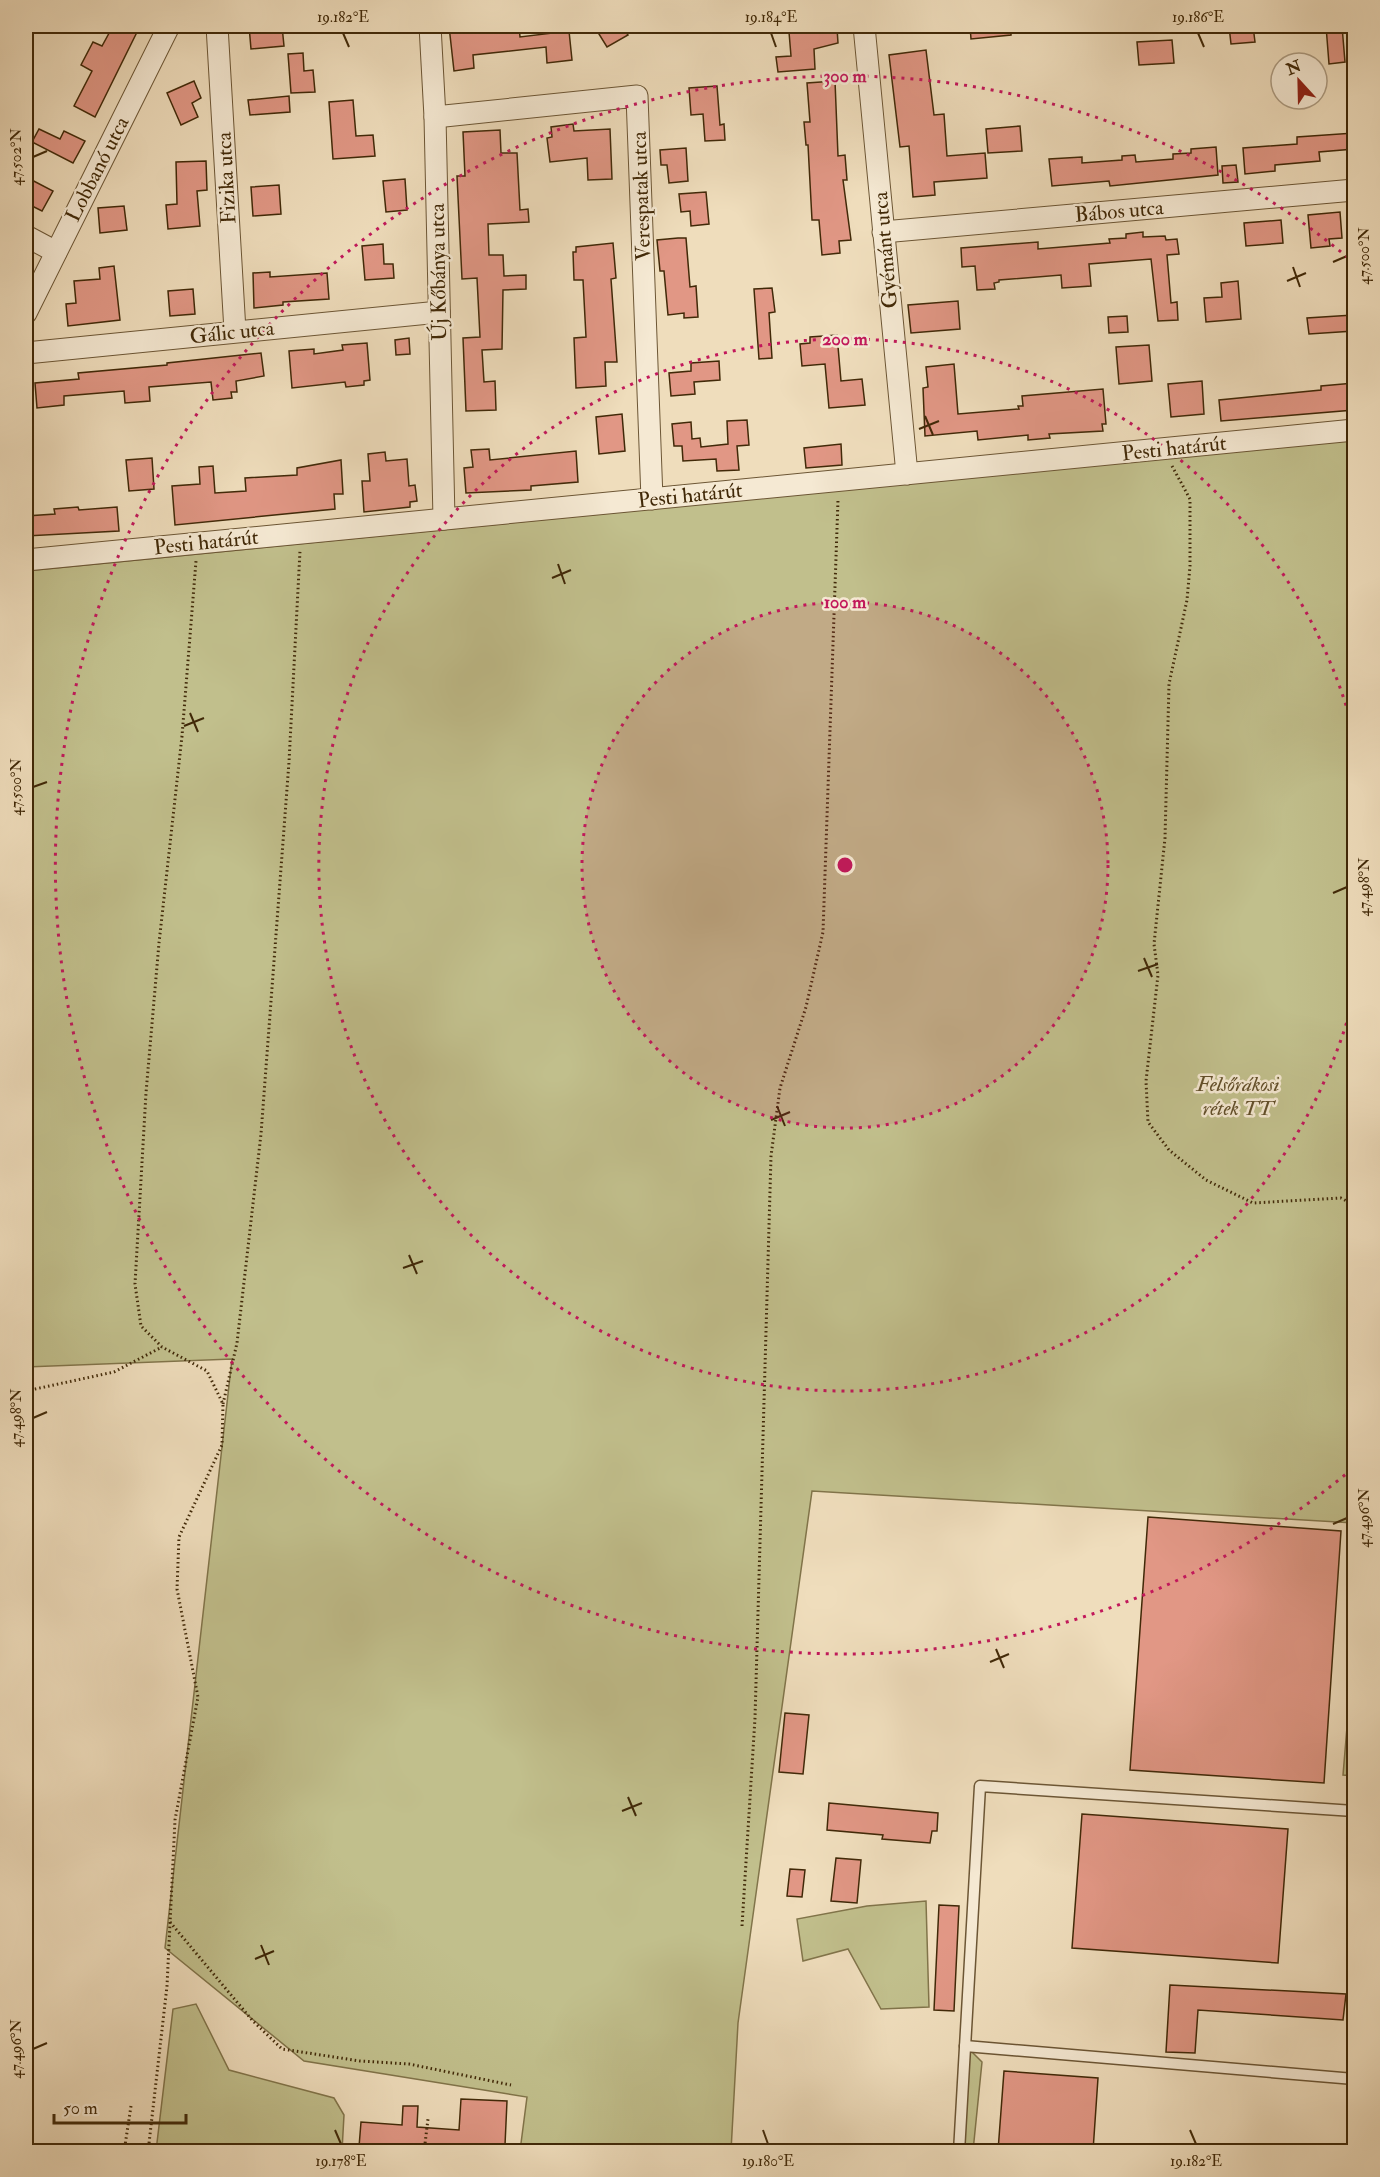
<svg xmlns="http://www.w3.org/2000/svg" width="1380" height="2177" viewBox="0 0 1380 2177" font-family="'IM FELL Double Pica',serif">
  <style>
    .green { fill: #c1bf8c; stroke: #81744a; stroke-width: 1.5 }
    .building { fill: #e19785; stroke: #412908; stroke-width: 1.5 }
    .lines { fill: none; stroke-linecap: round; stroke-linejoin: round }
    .lane-casing { stroke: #6c5635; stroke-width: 13 }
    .street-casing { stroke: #6c5635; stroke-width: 23 }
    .path { stroke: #412908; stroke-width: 3; stroke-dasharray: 1.5 3; stroke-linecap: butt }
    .lane { stroke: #f5e9d3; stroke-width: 10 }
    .street { stroke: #f5e9d3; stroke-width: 21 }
    .ticks { fill: none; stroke: #412908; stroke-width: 2 }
    .ring { fill: none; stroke: #c2185b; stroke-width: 3; stroke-dasharray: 3 6 }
    .labels { text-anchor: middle; stroke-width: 5; stroke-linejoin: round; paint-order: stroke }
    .street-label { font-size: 21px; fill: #412908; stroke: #f5e9d3 }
    .park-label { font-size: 21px; font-style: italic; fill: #614e29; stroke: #f5e9d3 }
    .centre { fill: #c2185b; stroke: #f5e9d3; stroke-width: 3 }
    .ring-label { font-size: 18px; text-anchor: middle; font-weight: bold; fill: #c2185b; stroke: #f5e9d3; stroke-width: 5; stroke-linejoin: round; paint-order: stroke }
    .neatline { fill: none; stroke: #412908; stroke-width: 2 }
    .ticks-label { font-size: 15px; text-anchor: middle; fill: #412908 }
  </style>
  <rect width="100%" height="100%" fill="#efddbc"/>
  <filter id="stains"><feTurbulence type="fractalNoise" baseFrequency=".00333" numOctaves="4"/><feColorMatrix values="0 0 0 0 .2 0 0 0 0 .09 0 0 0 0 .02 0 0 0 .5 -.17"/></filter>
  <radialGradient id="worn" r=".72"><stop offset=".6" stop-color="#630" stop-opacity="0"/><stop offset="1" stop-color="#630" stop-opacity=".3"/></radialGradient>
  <g class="green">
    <polygon points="1354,439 1354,1523 812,1491 738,2023 731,2151 520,2151 527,2097 304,2061 165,1948 232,1359 26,1367 26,571"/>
    <polygon points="1354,1643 1354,1776 1343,1775"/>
    <polygon points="926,1901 929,2007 881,2009 848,1949 803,1961 797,1919 867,1906"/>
    <polygon points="196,2004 229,2070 334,2098 344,2115 342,2151 156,2151 173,2009"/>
    <polygon points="968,2048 982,2062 973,2151 959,2152"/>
  </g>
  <g class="building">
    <polygon points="113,26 140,26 95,117 74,106 92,71 81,65 93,42 102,46"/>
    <polygon points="249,26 282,26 284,46 251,49"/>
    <polygon points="449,26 519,26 520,37 569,31 572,60 547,63 546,47 473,55 474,68 454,71"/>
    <polygon points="594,26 622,26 628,35 607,47"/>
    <polygon points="970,26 1011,26 1011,35 971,39"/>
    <polygon points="1229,26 1253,26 1255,42 1231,44"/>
    <polygon points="1326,26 1342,26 1345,62 1329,64"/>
    <polygon points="837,28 838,43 814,49 815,69 778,72 776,57 791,56 789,32"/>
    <polygon points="1172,40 1174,63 1139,65 1137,42"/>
    <polygon points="926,50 934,115 944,114 947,156 985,153 987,178 934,182 935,195 913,197 909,146 900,147 889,55"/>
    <polygon points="303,53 304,71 313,70 315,92 291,93 288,54"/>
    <polygon points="194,81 201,98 192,103 198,117 181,125 167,93"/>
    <polygon points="835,81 838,156 845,155 847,180 843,180 851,240 839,241 840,253 822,255 819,220 812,220 808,145 806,145 804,122 810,122 807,83"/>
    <polygon points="717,86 720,125 724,124 725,140 705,141 703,114 691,115 689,88"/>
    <polygon points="289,96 290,112 250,115 248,100"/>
    <polygon points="353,100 356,136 373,135 375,156 333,159 329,102"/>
    <polygon points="573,124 574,131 610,129 612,179 588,180 587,158 550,162 547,138 552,137 551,127"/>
    <polygon points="1020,126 1022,151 988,153 986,129"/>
    <polygon points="39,129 60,139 64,131 85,141 73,163 32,142"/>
    <polygon points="500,130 501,153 517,153 520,210 528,209 529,222 488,224 489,255 503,255 504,276 526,275 526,289 503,290 502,349 482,350 484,382 495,381 496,410 466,411 463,338 480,337 477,278 462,279 457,176 465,176 463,132"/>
    <polygon points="1354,133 1354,149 1319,152 1320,161 1275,165 1275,171 1245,174 1243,148 1297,144 1297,137"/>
    <polygon points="1216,147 1218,175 1110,186 1109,181 1052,186 1049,159 1082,157 1082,163 1122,160 1122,156 1135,155 1136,162 1173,159 1173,154 1191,153 1191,149"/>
    <polygon points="686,148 688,181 669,183 667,165 661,165 660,150"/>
    <polygon points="206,161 207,190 197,191 200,226 168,229 166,205 177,204 176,162"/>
    <polygon points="1236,165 1238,182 1223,183 1222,166"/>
    <polygon points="26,177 53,191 42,211 26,203"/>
    <polygon points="405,179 407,210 386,212 383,181"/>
    <polygon points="279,185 281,214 253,216 251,187"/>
    <polygon points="706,192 709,224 691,226 690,211 681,212 679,194"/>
    <polygon points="124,206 127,230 100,233 98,208"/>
    <polygon points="1340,212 1342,238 1329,239 1330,246 1311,248 1308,215"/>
    <polygon points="1281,220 1283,243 1246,246 1244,223"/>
    <polygon points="1143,232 1143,237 1165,236 1166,240 1177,239 1179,254 1167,255 1171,303 1177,302 1178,320 1158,321 1151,259 1089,264 1091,286 1062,288 1061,275 999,280 999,282 994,283 995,289 977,290 975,266 962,267 961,248 1038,242 1038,249 1110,243 1109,239 1126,238 1126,234"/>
    <polygon points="678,238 686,238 690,287 696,286 698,317 684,318 684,313 668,315 664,271 660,271 657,240"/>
    <polygon points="613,243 616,278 611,279 617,362 605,362 606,386 576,388 574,338 586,337 583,280 574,280 573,252 576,252 576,247"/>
    <polygon points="383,244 384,264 393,264 394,278 365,280 362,246"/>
    <polygon points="114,266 120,320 68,326 66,304 76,303 74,281 100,279 99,268"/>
    <polygon points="270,272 270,277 327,273 329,299 283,302 283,305 254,308 253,273"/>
    <polygon points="1238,281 1241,319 1206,322 1204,298 1222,297 1221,283"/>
    <polygon points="772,288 775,312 769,313 772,358 759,359 754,289"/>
    <polygon points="193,289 195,314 170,316 168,291"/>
    <polygon points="958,301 960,329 911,333 908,305"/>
    <polygon points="1353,315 1354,331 1309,334 1307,318"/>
    <polygon points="1127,316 1128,332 1109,333 1108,317"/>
    <polygon points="837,335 841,381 862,379 865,405 829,408 825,364 802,366 800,344 810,343 810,337"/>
    <polygon points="409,338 410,354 396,355 395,340"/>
    <polygon points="367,343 370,380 364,381 364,385 346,387 345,382 292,388 289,351 314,349 314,354 343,350 342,345"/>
    <polygon points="1149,345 1152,381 1119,384 1116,347"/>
    <polygon points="261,353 264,376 236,381 237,392 231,392 232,398 213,400 211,382 149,387 150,401 125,403 124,391 64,396 64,405 37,408 35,383 79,379 78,373 167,365 167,363"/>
    <polygon points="719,361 720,380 694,382 695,394 671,396 669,373 691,371 691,363"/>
    <polygon points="954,364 958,414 1019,409 1018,406 1023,406 1022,396 1103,389 1106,424 1102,424 1103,431 1049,434 1050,438 1028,440 1028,435 978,440 977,431 925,436 923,388 928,387 926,367"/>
    <polygon points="1202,381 1204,414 1171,417 1168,384"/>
    <polygon points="1354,383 1354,410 1221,421 1219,400 1321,390 1321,386"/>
    <polygon points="622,414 625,451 599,454 596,417"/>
    <polygon points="747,420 749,445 737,446 739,470 717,471 716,459 683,461 682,446 674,446 672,424 691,422 692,439 700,438 701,447 728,444 727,421"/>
    <polygon points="841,444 842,465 806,468 804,448"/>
    <polygon points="489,449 490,460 576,451 578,482 531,486 531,490 466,493 464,468 473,467 471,450"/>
    <polygon points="385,452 386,461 407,459 409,486 415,485 417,501 410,502 410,507 364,512 362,481 370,481 368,454"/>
    <polygon points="152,458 154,489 129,491 126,460"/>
    <polygon points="341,460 343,494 334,494 335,509 175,525 172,486 200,484 199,467 213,466 215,493 246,491 245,478 297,475 297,468"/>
    <polygon points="78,507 79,510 117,507 119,531 26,536 26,516 55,514 54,509"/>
    <polygon points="1148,1517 1341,1531 1324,1783 1130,1770"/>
    <polygon points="785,1713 809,1715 803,1774 779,1772"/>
    <polygon points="829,1803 938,1813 937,1831 932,1831 930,1843 882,1839 883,1835 827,1830"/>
    <polygon points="1082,1814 1288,1829 1278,1963 1072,1948"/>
    <polygon points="836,1858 861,1860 857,1903 831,1901"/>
    <polygon points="790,1869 805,1870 802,1897 787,1896"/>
    <polygon points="939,1905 959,1906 954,2011 934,2010"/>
    <polygon points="1170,1985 1346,1994 1343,2020 1198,2010 1195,2053 1166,2052"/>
    <polygon points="1004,2071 1098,2078 1093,2151 998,2151"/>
    <polygon points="461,2099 507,2101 505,2145 496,2145 495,2151 435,2151 359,2147 361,2122 402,2125 403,2106 418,2106 417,2127 459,2130"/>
  </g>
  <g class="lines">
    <defs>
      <g id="lane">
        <polyline points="965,2046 1354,2079"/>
        <polyline points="959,2152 980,1786 1354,1811"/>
      </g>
      <g id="street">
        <polyline points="217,26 235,331"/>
        <polyline points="430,26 435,117 444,519"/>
        <polyline points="864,26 907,474"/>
        <polyline points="435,117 637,96 652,499"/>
        <polyline points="883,232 1354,190"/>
        <polyline points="26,236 56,252"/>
        <polyline points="26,313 169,26"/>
        <polyline points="26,353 439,312"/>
        <polyline points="26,560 1354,430"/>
      </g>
    </defs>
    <use href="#lane" class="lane-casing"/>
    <use href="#street" class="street-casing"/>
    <g class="path">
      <polyline points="1172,466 1190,499 1190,566 1187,600 1169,684 1165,838 1154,944 1158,975 1146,1081 1148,1122 1169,1150 1206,1180 1253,1203 1341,1198 1354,1205"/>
      <polyline points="26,1391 114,1372 162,1347"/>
      <polyline points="223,1404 237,1343 261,1134 289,762 300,551"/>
      <polyline points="170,1922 252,2020 282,2049 360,2061 409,2064 511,2085"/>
      <polyline points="742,1926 755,1718 771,1156 780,1088 806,1007 823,932 838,500"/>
      <polyline points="124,2152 131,2106"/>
      <polyline points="148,2152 167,1986 175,1820 198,1697 177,1589 179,1537 222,1445 223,1404 207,1371 162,1347 141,1326 135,1284 146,1093 159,943 182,736 196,561"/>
      <polyline points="424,2152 428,2119"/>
    </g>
    <use href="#lane" class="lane"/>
    <use href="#street" class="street"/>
  </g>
  <path class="ticks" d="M343,33l6,14M771,33l5,14M1198,33l6,14M33,157l14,-6M1333,262l14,-6M1293,267l7,20M1287,281l19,-8M925,416l8,19M919,429l20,-8M558,564l7,20M552,578l19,-8M190,713l8,19M184,726l20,-8M33,787l14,-5M1333,893l14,-6M1144,958l8,19M1138,971l20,-7M777,1106l8,20M771,1120l19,-8M409,1255l8,19M403,1268l20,-7M33,1418l14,-6M1333,1524l14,-6M996,1649l8,19M990,1662l19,-8M628,1797l8,19M622,1811l20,-8M261,1945l8,20M255,1959l19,-8M33,2049l14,-6M335,2130l6,14M763,2130l5,14M1190,2130l6,14"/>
  <circle cx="845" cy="865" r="263" fill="#c2185b" fill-opacity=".12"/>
  <g class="ring">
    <circle cx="845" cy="865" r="263"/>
    <path d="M1354 997A526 526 0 1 1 1354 733"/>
    <path d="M1352 1469A789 789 0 1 1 1352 261"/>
  </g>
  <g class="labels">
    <g class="street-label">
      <text transform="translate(97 169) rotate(-63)" y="7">Lobbanó utca</text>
      <text transform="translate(226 178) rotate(-93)" y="7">Fizika utca</text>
      <text transform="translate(641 196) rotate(-92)" y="7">Verespatak utca</text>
      <text transform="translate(1119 211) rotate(-5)" y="7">Bábos utca</text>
      <text transform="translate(885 250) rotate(-95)" y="7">Gyémánt utca</text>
      <text transform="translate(438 272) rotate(-91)" y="7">Új Kőbánya utca</text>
      <text transform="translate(232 332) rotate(-6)" y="7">Gálic utca</text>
      <text transform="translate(1174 448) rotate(-6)" y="7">Pesti határút</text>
      <text transform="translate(690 495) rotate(-6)" y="7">Pesti határút</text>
      <text transform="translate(206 542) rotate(-6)" y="7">Pesti határút</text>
    </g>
    <g class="park-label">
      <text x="1238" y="1091">Felsőrákosi<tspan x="1238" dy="24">rétek TT</tspan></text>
    </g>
  </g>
  <circle cx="845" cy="865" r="9" class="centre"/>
  <g class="ring-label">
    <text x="845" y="82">300 m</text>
    <text x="845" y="345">200 m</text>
    <text x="845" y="608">100 m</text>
  </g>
  <rect width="1380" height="2177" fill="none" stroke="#efddbc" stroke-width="66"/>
  <g transform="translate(1299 81) rotate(338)"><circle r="28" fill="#f5e9d3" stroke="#ad9c82" stroke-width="1.5"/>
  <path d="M0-4.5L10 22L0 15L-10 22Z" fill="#8f2418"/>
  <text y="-9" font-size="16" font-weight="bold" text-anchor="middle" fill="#412908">N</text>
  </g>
  <path d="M54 2114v9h132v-9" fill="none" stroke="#412908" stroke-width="3"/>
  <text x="63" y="2114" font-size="18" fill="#412908" stroke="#f5e9d3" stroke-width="4.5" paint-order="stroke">50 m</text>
  <rect x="33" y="33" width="1314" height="2111" class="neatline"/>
  <g class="ticks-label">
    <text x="343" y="22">19.182°E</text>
    <text x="771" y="22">19.184°E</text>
    <text x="1198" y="22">19.186°E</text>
    <text transform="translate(16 157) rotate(-90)" y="5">47.502°N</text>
    <text transform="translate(1364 256) rotate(-90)" y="5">47.500°N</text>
    <text transform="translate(16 787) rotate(-90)" y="5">47.500°N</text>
    <text transform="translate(1364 887) rotate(-90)" y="5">47.498°N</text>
    <text transform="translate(16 1418) rotate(-90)" y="5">47.498°N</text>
    <text transform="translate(1364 1518) rotate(-90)" y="5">47.496°N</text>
    <text transform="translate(16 2049) rotate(-90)" y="5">47.496°N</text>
    <text x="341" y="2166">19.178°E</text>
    <text x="768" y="2166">19.180°E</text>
    <text x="1196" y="2166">19.182°E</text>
  </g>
  <rect width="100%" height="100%" filter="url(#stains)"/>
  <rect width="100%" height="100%" fill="url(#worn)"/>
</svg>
